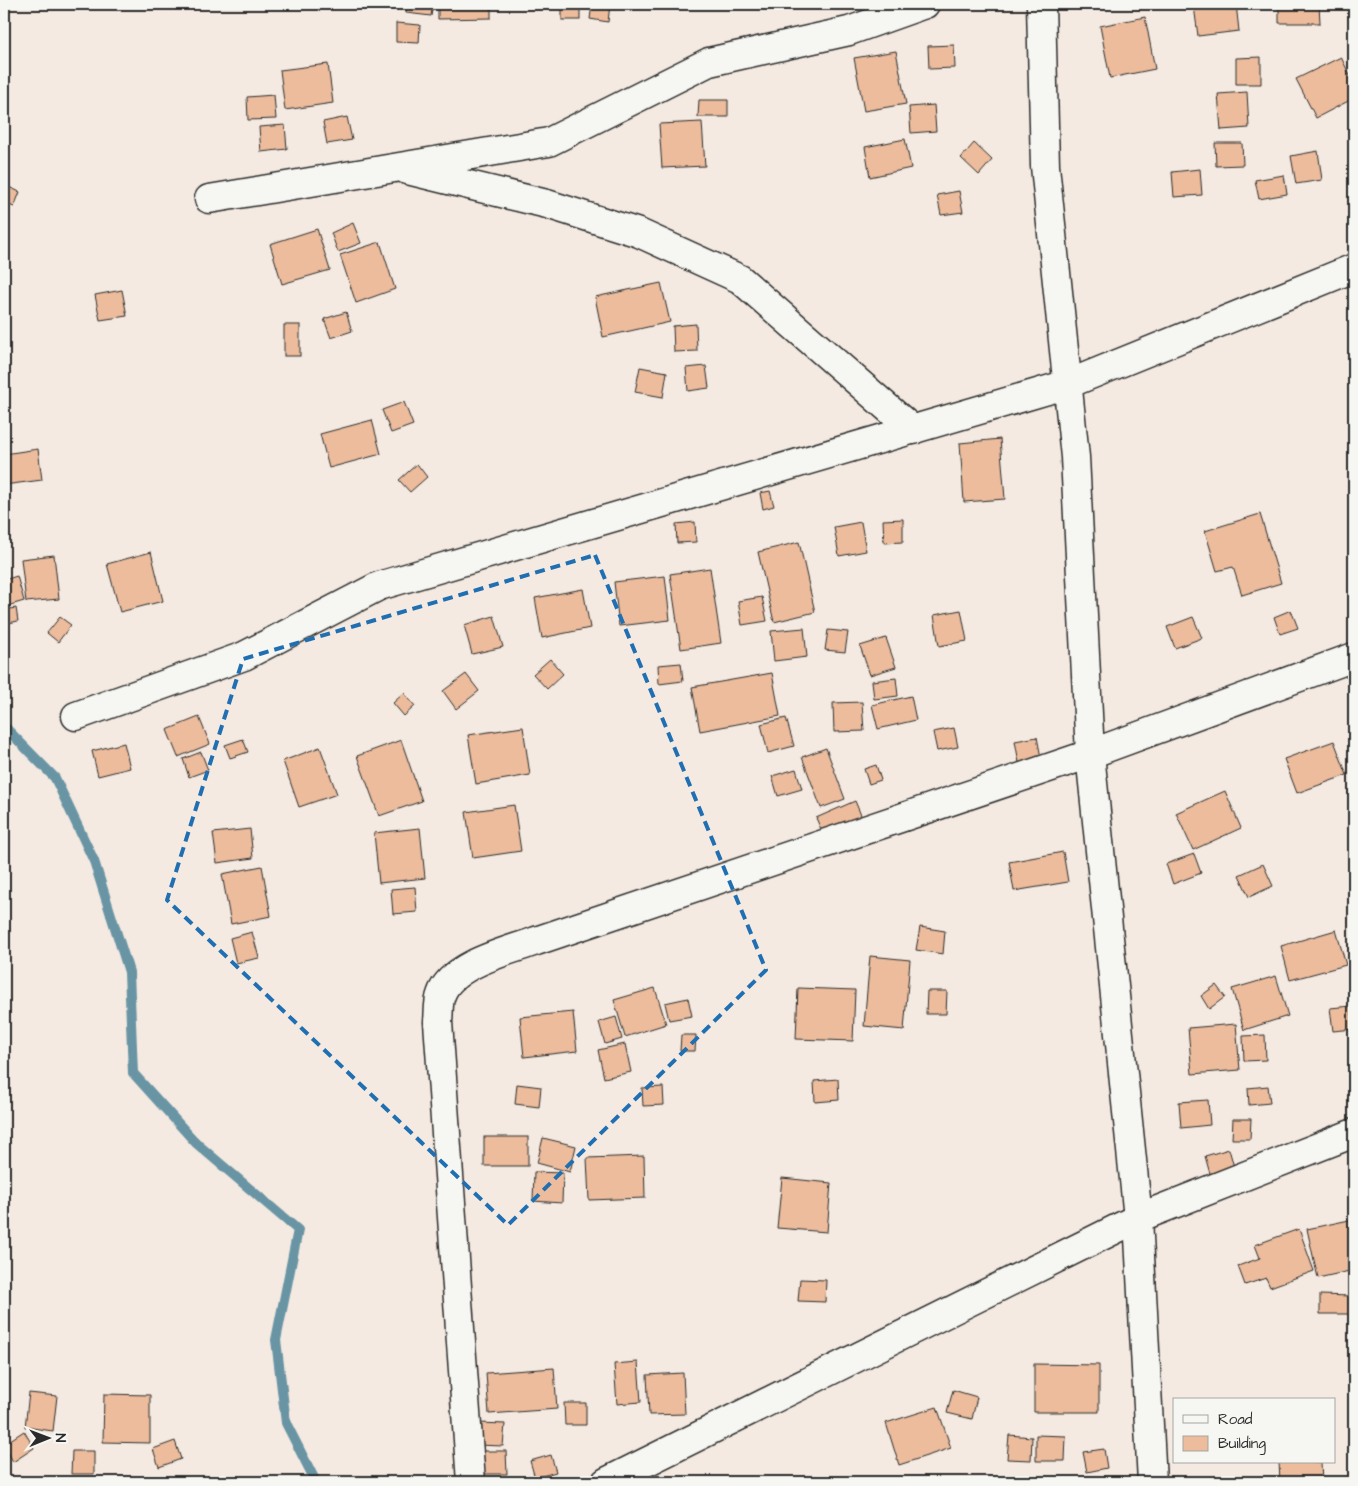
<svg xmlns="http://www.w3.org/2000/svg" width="1358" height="1486" viewBox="0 0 1358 1486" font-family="'Architects Daughter',sans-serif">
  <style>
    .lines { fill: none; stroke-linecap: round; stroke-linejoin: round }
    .stream { stroke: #6994a4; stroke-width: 10 }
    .building { fill: #ecbc9c; stroke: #2b2b2b }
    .minor-casing { stroke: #2b2b2b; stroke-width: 31 }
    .minor { stroke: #f6f6f2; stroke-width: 28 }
    .marked { fill: none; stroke: #1f6fb2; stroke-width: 4; stroke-dasharray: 10 6; stroke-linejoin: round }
  </style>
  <rect width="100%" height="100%" fill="#f4eae1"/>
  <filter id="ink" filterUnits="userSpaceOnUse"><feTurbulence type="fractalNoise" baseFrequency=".02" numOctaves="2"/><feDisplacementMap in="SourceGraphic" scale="10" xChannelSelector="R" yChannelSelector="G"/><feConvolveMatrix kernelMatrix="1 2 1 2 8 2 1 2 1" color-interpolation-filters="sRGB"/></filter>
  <g filter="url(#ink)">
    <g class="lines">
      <polyline class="stream" points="4,726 55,778 94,861 129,972 133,1073 196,1143 298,1230 276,1340 286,1423 316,1482"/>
    </g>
    <g class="building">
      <polygon points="407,4 433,4 431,16 406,13"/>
      <polygon points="438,4 491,4 491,18 438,19"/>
      <rect x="562" y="4" width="18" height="16"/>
      <polygon points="592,4 610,4 608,22 590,19"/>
      <polygon points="1211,4 1236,4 1239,31 1198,36 1194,6"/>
      <polygon points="1279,4 1319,4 1320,23 1279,23"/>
      <polygon points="1145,17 1155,69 1110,78 1100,26"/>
      <polygon points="396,23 420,25 419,43 396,42"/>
      <polygon points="954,45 955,68 929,69 928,46"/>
      <polygon points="896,51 906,104 864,111 854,58"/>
      <polygon points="1261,57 1261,84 1236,84 1236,58"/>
      <polygon points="1341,57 1354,84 1354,98 1316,118 1296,79"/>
      <polygon points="328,64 333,103 285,110 280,70"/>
      <polygon points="1247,92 1249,128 1221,130 1218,94"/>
      <polygon points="274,95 276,119 248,120 247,97"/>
      <polygon points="699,100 728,100 728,117 698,117"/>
      <polygon points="934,105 936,131 911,133 909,107"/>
      <polygon points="347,117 352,140 327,144 323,122"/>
      <polygon points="702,122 705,166 662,168 659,124"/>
      <polygon points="285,125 287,149 261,152 259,127"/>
      <polygon points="905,139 911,168 870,177 865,147"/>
      <polygon points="974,143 992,160 979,175 961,158"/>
      <polygon points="1215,143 1242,143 1243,165 1216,166"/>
      <polygon points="1318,151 1322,180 1296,184 1291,156"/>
      <polygon points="1200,169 1202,195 1174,197 1172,172"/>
      <polygon points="1284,175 1287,194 1259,199 1255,180"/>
      <polygon points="4,185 20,192 14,207 4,203"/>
      <polygon points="959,191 963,212 941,215 937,195"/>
      <polygon points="353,223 361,243 338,252 331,233"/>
      <polygon points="317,229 330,270 282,284 270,244"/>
      <polygon points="380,242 395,289 356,303 340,255"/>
      <polygon points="661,283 670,322 603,337 595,297"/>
      <polygon points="122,290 127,316 100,320 95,295"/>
      <polygon points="346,312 352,331 331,338 324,319"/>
      <polygon points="696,324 697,351 674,352 673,326"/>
      <rect x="284" y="325" width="16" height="31"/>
      <polygon points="706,366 709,388 688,391 686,368"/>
      <polygon points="640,367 667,372 663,397 635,392"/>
      <polygon points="404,402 413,425 391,433 382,410"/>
      <polygon points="372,420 381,454 329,468 320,434"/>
      <polygon points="1000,439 1005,499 964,502 960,443"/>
      <polygon points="38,449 42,480 4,485 4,454"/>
      <polygon points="417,464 427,477 410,492 399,480"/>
      <polygon points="770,491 774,506 763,509 760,493"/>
      <polygon points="1260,514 1281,583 1242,595 1233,567 1217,571 1205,531"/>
      <polygon points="903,519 903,542 884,543 883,520"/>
      <polygon points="695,522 696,542 677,543 676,524"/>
      <polygon points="861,522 866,551 839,556 834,527"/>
      <polygon points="799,542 815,612 774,622 758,552"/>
      <polygon points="151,552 163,601 120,612 107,564"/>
      <polygon points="54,555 59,599 26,602 21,559"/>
      <polygon points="710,568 721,643 681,649 670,574"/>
      <polygon points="17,576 24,601 4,607 4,580"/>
      <polygon points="665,576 670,620 619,626 614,582"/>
      <polygon points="583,589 590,628 542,638 535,598"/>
      <polygon points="762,597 767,621 742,625 738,601"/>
      <polygon points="16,608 18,621 4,624 4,610"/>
      <polygon points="961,610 967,641 939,646 934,615"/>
      <polygon points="1291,610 1298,628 1280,634 1274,617"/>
      <polygon points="494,616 503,647 472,654 464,625"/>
      <polygon points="60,617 71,625 58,642 47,633"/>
      <polygon points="1193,617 1202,638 1175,648 1167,627"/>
      <polygon points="804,628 807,657 774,661 771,631"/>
      <polygon points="828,630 848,632 845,652 825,650"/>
      <polygon points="886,638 896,667 870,675 860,646"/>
      <polygon points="550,659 563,674 547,689 533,674"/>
      <polygon points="681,663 683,681 659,684 658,665"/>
      <polygon points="772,673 780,716 700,731 692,687"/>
      <polygon points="466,674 479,691 456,709 443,691"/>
      <polygon points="896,678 898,696 874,699 872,681"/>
      <polygon points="404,693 415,706 404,716 393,703"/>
      <polygon points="911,696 916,720 878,729 872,705"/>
      <polygon points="862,702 864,731 834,732 833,703"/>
      <polygon points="199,717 210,744 178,757 167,730"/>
      <polygon points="786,718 794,746 768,753 761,724"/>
      <polygon points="523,727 530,775 476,784 468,735"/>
      <polygon points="954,728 958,747 937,751 933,732"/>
      <polygon points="1037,737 1042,763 1020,768 1015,741"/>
      <polygon points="243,739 248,752 230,758 225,745"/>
      <polygon points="401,740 422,801 379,816 357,756"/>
      <polygon points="1334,741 1347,775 1297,793 1284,759"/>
      <polygon points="124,743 130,768 98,776 92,751"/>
      <polygon points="320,747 337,794 299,807 283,761"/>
      <polygon points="826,748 845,799 821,808 802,757"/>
      <polygon points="201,752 208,770 189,777 183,759"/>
      <polygon points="876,765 881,780 869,784 864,769"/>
      <polygon points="796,769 802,789 778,796 772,776"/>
      <polygon points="1225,791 1241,828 1193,850 1176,813"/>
      <polygon points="855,801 863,820 824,836 816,818"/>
      <polygon points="514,805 521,851 473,858 466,812"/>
      <polygon points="420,828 425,878 379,883 374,833"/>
      <polygon points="250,829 253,858 217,863 213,833"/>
      <polygon points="1063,852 1068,882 1014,891 1009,862"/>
      <polygon points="1194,854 1201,873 1173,884 1166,864"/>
      <polygon points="1263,864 1273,886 1249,897 1239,875"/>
      <polygon points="262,866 271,916 231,924 222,874"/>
      <polygon points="415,887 417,912 393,914 391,889"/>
      <polygon points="920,927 945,931 943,954 916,950"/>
      <polygon points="1336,930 1346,965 1290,980 1281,946"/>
      <polygon points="252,932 259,958 236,963 230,938"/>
      <polygon points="870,956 910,960 904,1030 864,1026"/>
      <polygon points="1276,976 1288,1016 1244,1030 1232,989"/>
      <polygon points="1216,985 1225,997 1209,1009 1201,996"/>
      <polygon points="655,988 666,1024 625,1037 614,1000"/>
      <polygon points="798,988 855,990 853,1041 796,1039"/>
      <polygon points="927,991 947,991 946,1014 926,1014"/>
      <polygon points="688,998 692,1016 669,1020 665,1003"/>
      <polygon points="1351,1006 1354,1029 1333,1031 1330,1008"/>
      <polygon points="573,1012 577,1051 524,1057 520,1017"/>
      <polygon points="616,1017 622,1039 605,1044 599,1022"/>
      <polygon points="1236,1024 1240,1070 1192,1074 1188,1028"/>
      <polygon points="681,1035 696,1035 695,1051 680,1051"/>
      <polygon points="1265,1035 1266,1060 1244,1061 1243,1036"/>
      <polygon points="625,1044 631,1072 604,1078 598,1050"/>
      <polygon points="838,1079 839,1100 815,1102 814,1081"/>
      <polygon points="517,1084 541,1087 539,1107 515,1104"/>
      <polygon points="1268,1086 1270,1103 1249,1105 1248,1088"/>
      <polygon points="663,1087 664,1105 643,1106 642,1088"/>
      <polygon points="1208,1100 1210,1125 1181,1128 1179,1102"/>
      <polygon points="1233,1119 1251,1119 1250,1139 1232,1139"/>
      <rect x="484" y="1137" width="44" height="29"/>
      <polygon points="543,1138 576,1146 570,1172 537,1163"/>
      <polygon points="1229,1149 1236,1174 1212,1181 1205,1156"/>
      <polygon points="644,1156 645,1198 589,1200 587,1158"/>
      <polygon points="534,1172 563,1173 562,1203 533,1201"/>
      <polygon points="782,1178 831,1183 827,1232 777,1228"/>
      <polygon points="1354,1219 1354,1270 1318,1278 1307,1229"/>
      <polygon points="1299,1229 1314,1271 1270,1287 1266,1278 1245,1285 1238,1266 1260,1258 1255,1245"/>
      <polygon points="800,1279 826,1280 825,1302 798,1301"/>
      <polygon points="1320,1295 1350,1296 1350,1314 1320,1314"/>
      <polygon points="638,1362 641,1402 617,1404 614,1364"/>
      <polygon points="1034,1364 1099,1365 1099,1412 1034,1412"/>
      <polygon points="554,1368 557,1409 489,1414 486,1373"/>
      <polygon points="683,1373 685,1414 649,1415 647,1375"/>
      <polygon points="953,1390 977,1397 972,1419 947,1413"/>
      <polygon points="29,1393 57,1396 53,1431 25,1427"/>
      <polygon points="104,1394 150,1395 150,1443 103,1442"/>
      <polygon points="564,1403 586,1403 586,1425 565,1425"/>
      <polygon points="937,1407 951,1448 899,1465 886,1423"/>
      <polygon points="479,1423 505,1424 503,1446 477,1445"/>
      <polygon points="24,1431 34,1448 13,1462 4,1444"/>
      <polygon points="1009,1435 1032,1437 1031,1460 1007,1459"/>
      <polygon points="1036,1435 1066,1436 1065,1461 1036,1461"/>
      <polygon points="175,1441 181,1459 159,1467 153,1449"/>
      <polygon points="1104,1449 1107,1468 1087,1472 1083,1452"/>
      <polygon points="72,1451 94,1451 94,1474 71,1474"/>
      <polygon points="477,1451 506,1451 507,1474 478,1474"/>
      <polygon points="551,1455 556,1472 535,1478 530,1461"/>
      <polygon points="1279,1462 1321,1462 1322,1482 1280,1482"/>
    </g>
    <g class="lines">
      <defs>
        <g id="minor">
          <polyline points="1041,4 1045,166 1075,457 1090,754 1138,1218 1152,1482"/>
          <polyline points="407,170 547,204 639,233 740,279 913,430"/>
          <polyline points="209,199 549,142 709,62 849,31 925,4"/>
          <polyline points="76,716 244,656 379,586 1068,384 1354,268"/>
          <path d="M471,1482l-33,-460c1,-9 0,-20 3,-27 10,-31 68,-44 95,-54l554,-187 264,-97"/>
          <polyline points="606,1482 1138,1218 1354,1133"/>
        </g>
      </defs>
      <use href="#minor" class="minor-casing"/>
      <use href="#minor" class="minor"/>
    </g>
  </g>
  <path class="marked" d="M595,555l171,415 -258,255 -341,-325 76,-241z"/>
  <rect width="1358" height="1486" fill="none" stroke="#f6f6f2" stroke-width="20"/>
  <rect x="10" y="10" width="1338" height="1466" fill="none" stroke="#2b2b2b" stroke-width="2" filter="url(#ink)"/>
  <rect x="1173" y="1398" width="162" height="65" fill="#f6f6f2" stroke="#a5a5a2"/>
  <rect x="1183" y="1415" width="25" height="8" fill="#f6f6f2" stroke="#a5a5a2"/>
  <text x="1218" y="1424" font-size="15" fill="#2b2b2b">Road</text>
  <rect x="1183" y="1436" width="25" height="15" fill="#ecbc9c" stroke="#a5a5a2"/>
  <text x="1218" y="1448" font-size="15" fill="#2b2b2b">Building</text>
  <g transform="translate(48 1438) rotate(89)" stroke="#f6f6f2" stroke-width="4" paint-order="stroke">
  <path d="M0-4L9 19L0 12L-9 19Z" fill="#2b2b2b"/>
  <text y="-8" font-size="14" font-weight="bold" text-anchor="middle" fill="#2b2b2b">N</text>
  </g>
</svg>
